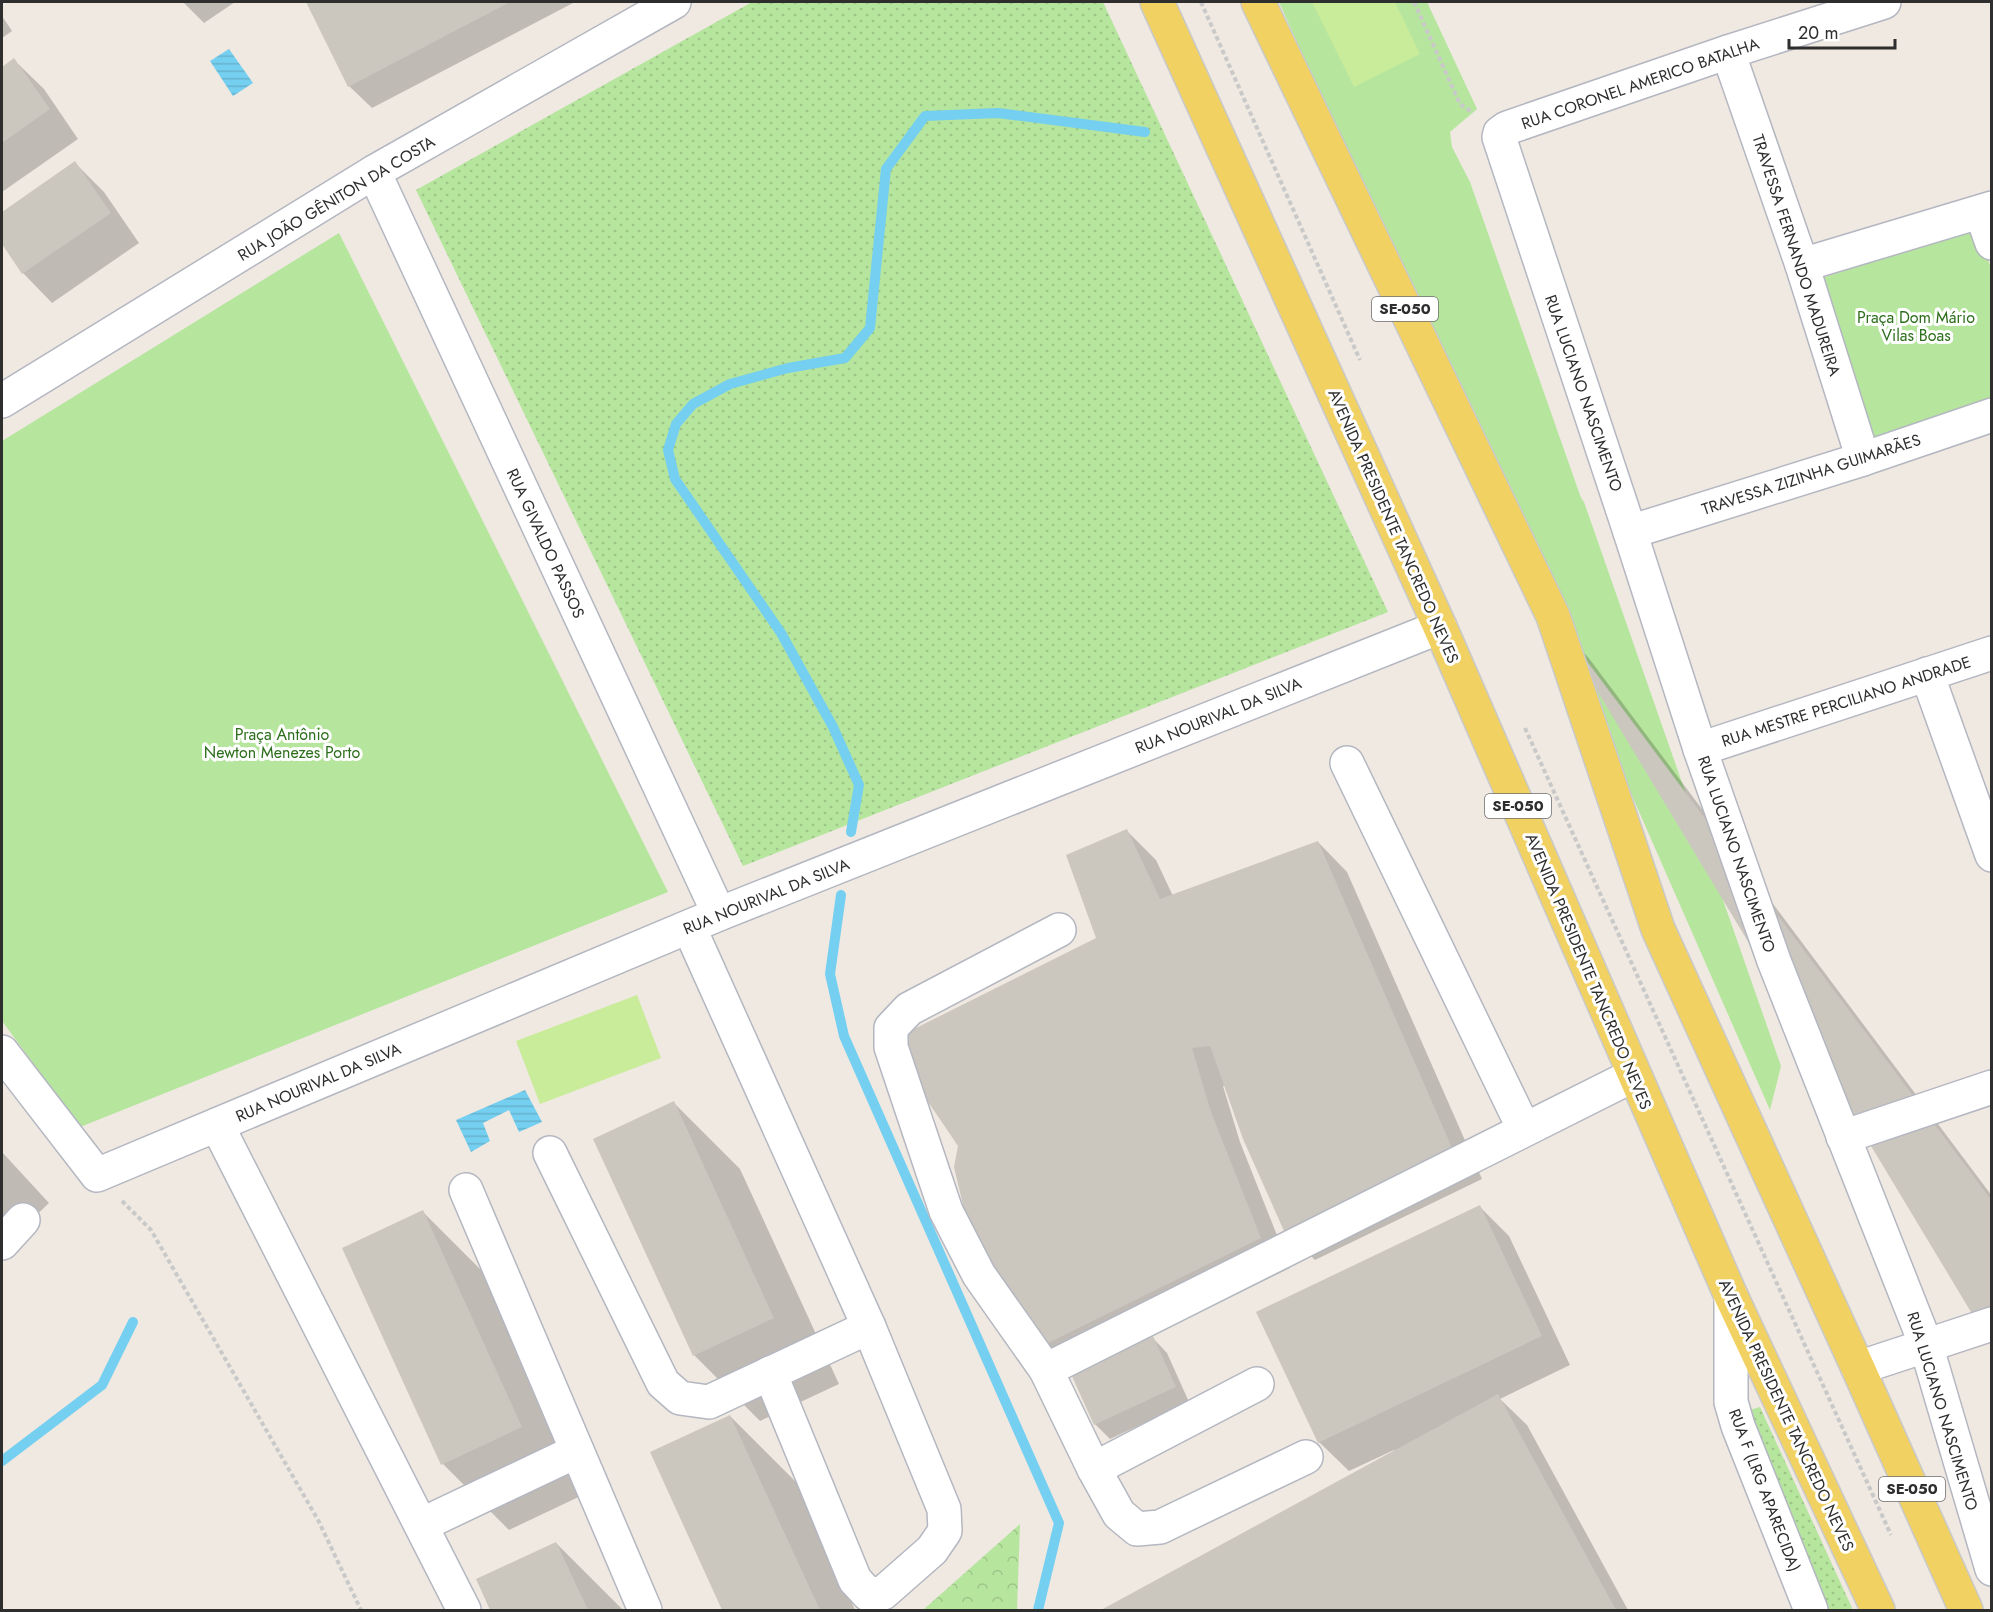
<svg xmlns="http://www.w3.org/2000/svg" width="1993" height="1612" viewBox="0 0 1993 1612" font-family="Jost,sans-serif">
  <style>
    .grass { fill: url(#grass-dots) }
    .forest { fill: url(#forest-crowns) }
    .park { fill: #b6e59e }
    .pitch { fill: #c9ec9a }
    .water { fill: url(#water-rules) }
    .shadow { fill: #0003 }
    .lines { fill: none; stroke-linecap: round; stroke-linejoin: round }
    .stream { stroke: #75cff0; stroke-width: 10 }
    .building { fill: #cbc7bf }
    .minor-casing { stroke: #b4b7c1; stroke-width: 36 }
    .major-casing { stroke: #c9c9c9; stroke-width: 36 }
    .path { stroke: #c9c9c9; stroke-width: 4; stroke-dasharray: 4.5 3; stroke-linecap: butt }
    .minor { stroke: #fff; stroke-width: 33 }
    .major { stroke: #f2d163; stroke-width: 33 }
    .labels { text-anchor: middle; stroke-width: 6; stroke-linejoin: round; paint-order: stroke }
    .shield { fill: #fff; stroke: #6d6d6d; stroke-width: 1.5 }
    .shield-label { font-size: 15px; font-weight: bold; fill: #2e2e2e }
    .street-label { font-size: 16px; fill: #2e2e2e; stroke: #fff }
    .park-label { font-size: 16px; fill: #2c6e1b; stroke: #fff }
  </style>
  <defs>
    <pattern id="grass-dots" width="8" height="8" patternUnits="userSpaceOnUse" patternTransform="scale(1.5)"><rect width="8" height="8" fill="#b6e59e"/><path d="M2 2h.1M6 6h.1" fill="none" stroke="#9dc588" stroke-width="1.8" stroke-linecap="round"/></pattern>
    <pattern id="forest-crowns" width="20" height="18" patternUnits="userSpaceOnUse" patternTransform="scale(1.5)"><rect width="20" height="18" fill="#b6e59e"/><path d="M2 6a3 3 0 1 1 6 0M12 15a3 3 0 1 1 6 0" fill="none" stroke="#9dc588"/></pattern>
    <pattern id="water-rules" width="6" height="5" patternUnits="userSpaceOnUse" patternTransform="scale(1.5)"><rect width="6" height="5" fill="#75cff0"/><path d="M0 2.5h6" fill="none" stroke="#66b2ce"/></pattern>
  </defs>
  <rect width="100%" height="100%" fill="#efe9e1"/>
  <g class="grass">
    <polygon points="752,2 1103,2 1388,612 743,866 416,190"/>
    <polygon points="1760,1407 1853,1610 1828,1610 1740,1413"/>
  </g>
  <polygon class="forest" points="1020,1524 1017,1610 923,1610"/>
  <g class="park">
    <polygon points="1279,2 1427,2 1477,109 1450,132 1452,147 1470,182 1581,498 1584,502 1781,1066 1770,1110 1522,545"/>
    <polygon points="1978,227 1991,269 1991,411 1877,449 1822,278"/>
    <polygon points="339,233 668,892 80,1127 2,1021 2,441"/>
  </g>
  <g class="pitch">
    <polygon points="1312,2 1395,2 1420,54 1354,87"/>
    <polygon points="637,995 661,1058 540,1104 516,1041"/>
  </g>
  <g class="water">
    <polygon points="229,49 253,83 233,96 210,61"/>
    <polygon points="525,1090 542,1122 519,1132 509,1110 483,1123 490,1141 471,1152 456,1120"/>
  </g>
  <g class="shadow">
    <polygon points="183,2 235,2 204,23"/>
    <polygon points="308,2 575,2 372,108 349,86"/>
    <polygon points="2,16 12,31 2,38"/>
    <polygon points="14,60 44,89 78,139 2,192 2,68"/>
    <polygon points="75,163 104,192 139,243 52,303 23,273 2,242 2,214"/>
    <polygon points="1567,636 1588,657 1992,1196 1992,1345"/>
    <polygon points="1127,831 1156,860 1173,896 1318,842 1347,872 1482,1179 1315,1260 1285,1230 1226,1086 1223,1086 1240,1142 1290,1268 1151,1336 1167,1353 1189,1402 1110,1439 1095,1424 1073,1375 1045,1344 1098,939"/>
    <polygon points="674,1103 740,1169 839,1384 760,1421 694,1355"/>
    <polygon points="2,1152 49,1203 2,1248"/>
    <polygon points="1480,1207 1509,1236 1570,1365 1500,1399 1527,1425 1628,1610 1104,1610 1395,1452 1394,1450 1349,1471 1319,1442"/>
    <polygon points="423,1212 489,1278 587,1493 509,1530 443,1464"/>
    <polygon points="730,1416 796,1482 855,1610 724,1610 652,1453"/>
    <polygon points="556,1543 622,1609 622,1610 492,1610 478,1580"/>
  </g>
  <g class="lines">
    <g class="stream">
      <polyline points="851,832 859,785 833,727 781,633 675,479 668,450 676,424 693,404 730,384 788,368 845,358 870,328 886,169 925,116 998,113 1145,132"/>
      <polyline points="841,895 830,974 844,1036 1059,1523 1038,1610"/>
      <polyline points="2,1461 102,1385 133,1322"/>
    </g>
  </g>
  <g class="building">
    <polygon points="306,2 510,2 348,87"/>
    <polygon points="14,58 50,109 2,143 2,67"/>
    <polygon points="75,161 111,213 22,274 2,244 2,212"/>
    <polygon points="1562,628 1992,1201 1992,1347 1560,629"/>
    <polygon points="1127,829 1160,899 1318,841 1453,1150 1284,1231 1243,1139 1210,1046 1192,1048 1211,1112 1261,1238 1044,1345 1000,1283 968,1226 954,1167 958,1146 918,1087 906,1033 1096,938 1066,855"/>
    <polygon points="674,1101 774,1318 693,1356 593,1139"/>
    <polygon points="1480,1205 1542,1336 1318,1443 1256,1312"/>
    <polygon points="423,1210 522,1427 441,1465 342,1248"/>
    <polygon points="1153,1336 1176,1387 1094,1425 1071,1374"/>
    <polygon points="1498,1394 1616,1610 1101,1610"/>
    <polygon points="730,1415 820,1610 722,1610 650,1452"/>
    <polygon points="556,1542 588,1610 490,1610 476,1579"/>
  </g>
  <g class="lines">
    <defs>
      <g id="minor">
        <polyline points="1884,2 1728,52 1507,128 1500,133 1499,137 1630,532 1700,749 1774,961 1926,1345 1992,1569"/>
        <polyline points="1728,52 1802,265 1863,459"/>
        <polyline points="374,172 719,914"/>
        <polyline points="1981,212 1992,243"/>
        <polyline points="1802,265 1992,208"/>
        <polyline points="2,401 374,172 674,2"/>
        <polyline points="1630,532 1863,459 1992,415"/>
        <polyline points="1927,674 1992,855"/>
        <polyline points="1700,749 1992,653"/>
        <polyline points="1347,763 1524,1129"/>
        <polyline points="689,927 869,1327 944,1509 945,1531 932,1550 883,1593 868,1594 855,1580 770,1373"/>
        <polyline points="1059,930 909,1009 891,1028 891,1047 946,1211 979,1275 1046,1370 1094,1469 1119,1514 1137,1529 1160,1527 1306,1457"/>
        <polyline points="2,1052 97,1175 719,914 1440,627"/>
        <polyline points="217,1125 464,1610"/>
        <polyline points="1843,1137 1992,1087"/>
        <polyline points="550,1153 663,1383 680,1398 709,1402 869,1327"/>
        <polyline points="466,1190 645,1610"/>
        <polyline points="2,1243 23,1220"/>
        <polyline points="1731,1296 1731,1402 1738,1426 1811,1610"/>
        <polyline points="1858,1368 1992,1324"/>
        <polyline points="1046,1370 1634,1075"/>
        <polyline points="1094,1469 1257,1384"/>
        <polyline points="421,1525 577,1451"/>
      </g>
      <g id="major">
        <polyline points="1157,2 1440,627 1731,1296 1878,1610"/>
        <polyline points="1258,2 1553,616 1658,929 1858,1368 1966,1610"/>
      </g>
    </defs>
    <use href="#minor" class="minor-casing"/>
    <use href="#major" class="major-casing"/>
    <g class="path">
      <polyline points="1201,2 1360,360"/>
      <polyline points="1414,2 1460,104 1473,113"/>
      <polyline points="1525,728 1891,1535"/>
      <polyline points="122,1201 151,1230 318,1520 361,1610"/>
    </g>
    <use href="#minor" class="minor"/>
    <use href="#major" class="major"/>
  </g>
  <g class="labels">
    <g class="shield">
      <rect x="1372" y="297" width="66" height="24" rx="4.5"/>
      <rect x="1485" y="794" width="66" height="24" rx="4.5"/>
      <rect x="1879" y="1477" width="66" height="24" rx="4.5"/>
    </g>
    <g class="shield-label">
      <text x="1405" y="314">SE-050</text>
      <text x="1518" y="811">SE-050</text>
      <text x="1912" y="1494">SE-050</text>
    </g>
    <g class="street-label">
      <text transform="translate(1640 83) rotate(-19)" y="6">RUA CORONEL AMERICO BATALHA</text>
      <text transform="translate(336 198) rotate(-31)" y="6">RUA JOÃO GÊNITON DA COSTA</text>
      <text transform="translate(1797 255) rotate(72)" y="6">TRAVESSA FERNANDO MADUREIRA</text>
      <text transform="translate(1584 393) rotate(71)" y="6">RUA LUCIANO NASCIMENTO</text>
      <text transform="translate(1811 474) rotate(-18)" y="6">TRAVESSA ZIZINHA GUIMARÃES</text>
      <text transform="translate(1394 526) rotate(66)" y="6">AVENIDA PRESIDENTE TANCREDO NEVES</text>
      <text transform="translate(546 543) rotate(65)" y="6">RUA GIVALDO PASSOS</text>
      <text transform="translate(1846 701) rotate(-18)" y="6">RUA MESTRE PERCILIANO ANDRADE</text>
      <text transform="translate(1218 715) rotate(-22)" y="6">RUA NOURIVAL DA SILVA</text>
      <text transform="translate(1737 854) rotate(71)" y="6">RUA LUCIANO NASCIMENTO</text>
      <text transform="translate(766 896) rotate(-22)" y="6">RUA NOURIVAL DA SILVA</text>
      <text transform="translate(1589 971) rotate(67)" y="6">AVENIDA PRESIDENTE TANCREDO NEVES</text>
      <text transform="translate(318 1082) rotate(-23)" y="6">RUA NOURIVAL DA SILVA</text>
      <text transform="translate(1943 1411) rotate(73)" y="6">RUA LUCIANO NASCIMENTO</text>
      <text transform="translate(1787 1415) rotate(65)" y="6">AVENIDA PRESIDENTE TANCREDO NEVES</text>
      <text transform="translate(1765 1490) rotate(69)" y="6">RUA F (LRG APARECIDA)</text>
    </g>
    <g class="park-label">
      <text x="1916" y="323">Praça Dom Mário<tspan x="1916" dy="18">Vilas Boas</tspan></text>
      <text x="282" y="740">Praça Antônio<tspan x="282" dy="18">Newton Menezes Porto</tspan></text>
    </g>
  </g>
  <rect width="1993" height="1612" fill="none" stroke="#2e2e2e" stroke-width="6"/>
  <path d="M1789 39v9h106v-9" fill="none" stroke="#2e2e2e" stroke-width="3"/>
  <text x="1798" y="39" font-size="18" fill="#2e2e2e" stroke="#ffffff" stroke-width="4.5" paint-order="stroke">20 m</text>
</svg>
